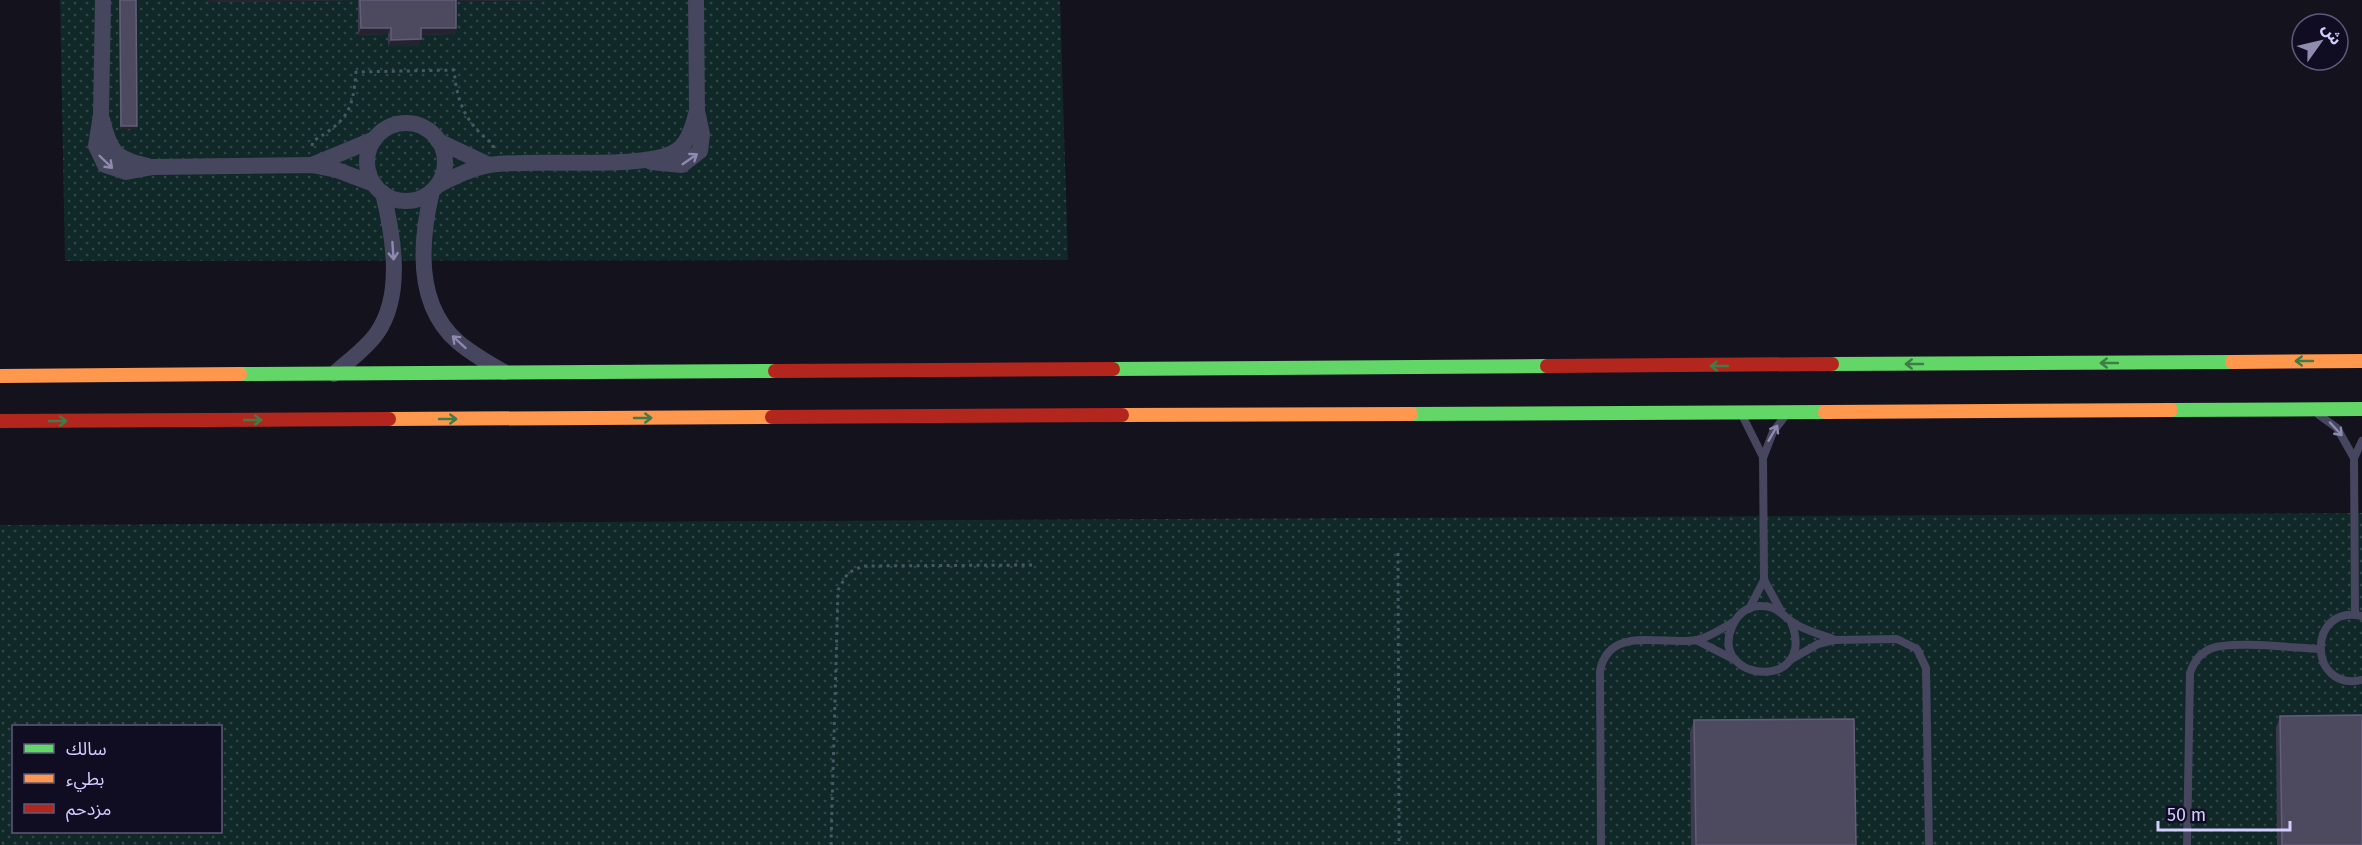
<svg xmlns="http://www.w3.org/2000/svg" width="2362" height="845" viewBox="0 0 2362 845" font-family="'Fira Sans','Noto Sans Arabic',sans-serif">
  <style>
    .grass { fill: url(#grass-dots); fill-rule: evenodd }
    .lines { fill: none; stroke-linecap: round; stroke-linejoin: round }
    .path { stroke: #485866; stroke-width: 3; stroke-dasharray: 3 4.5; stroke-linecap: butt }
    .lane { stroke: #46465e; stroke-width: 8 }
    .street { stroke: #46465e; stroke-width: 16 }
    .fast { stroke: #63d668; stroke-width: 14 }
    .slow { stroke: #ff974d; stroke-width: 14 }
    .jam { stroke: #b3261e; stroke-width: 14 }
    .wall { fill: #3d3a4c }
    .shaded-wall { fill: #262331 }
    .building { fill: #4d4a60; stroke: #625e79; stroke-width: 1.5 }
    .oneway { stroke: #8c8aae }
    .oneway2 { stroke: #3e7c48 }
  </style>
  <defs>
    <pattern id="grass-dots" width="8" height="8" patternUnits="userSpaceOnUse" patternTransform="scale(1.5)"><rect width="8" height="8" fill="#102828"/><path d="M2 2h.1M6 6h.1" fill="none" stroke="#324648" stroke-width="1.8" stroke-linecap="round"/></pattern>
  </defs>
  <rect width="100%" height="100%" fill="#14121d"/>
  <g class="grass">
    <polygon points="60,0 1060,0 1068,260 65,261"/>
    <path d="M2362,513v332h-2362v-320zM14,726h206v106h-206z"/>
  </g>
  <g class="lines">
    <g class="path">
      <path d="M312,146l1,-5c34,-20 40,-30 43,-69l98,-2c3,33 12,54 39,74v4"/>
      <polyline points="1398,553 1399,845"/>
      <polyline points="831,845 838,590 848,573 863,566 1032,565"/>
    </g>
    <g class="lane">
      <polyline points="1742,415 1763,457"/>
      <polyline points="2319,415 2337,428 2354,458 2355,614"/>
      <polyline points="2354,458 2362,441"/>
      <polyline points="1764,580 1781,611"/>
      <polyline points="1749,609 1764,580 1763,458 1773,432 1785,416"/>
      <path d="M2362,616c-55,-13 -55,76 0,64"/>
      <path d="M1791,622c28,70 -83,61 -59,5 5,-12 14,-20 27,-21 16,-1 21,7 32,15 11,9 29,13 42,18"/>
      <polyline points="1696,640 1733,659"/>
      <polyline points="1790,660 1818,644 1834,640 1897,639 1917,649 1926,668 1929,845"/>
      <path d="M1601,845l-1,-174c9,-47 64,-25 97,-31 13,-3 26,-12 38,-19"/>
      <path d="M2187,845l3,-172c4,-11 9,-19 20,-24 20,-9 85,-1 109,0"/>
    </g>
    <g class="street">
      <polyline points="103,0 101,115 96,146 105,165 126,172 153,167 312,165 337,170 374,184"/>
      <path d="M102,119c8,33 13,40 46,47"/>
      <circle cx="406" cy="162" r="39"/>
      <polyline points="438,141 489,165"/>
      <polyline points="651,162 682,165 700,151 702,134 697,111 696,0"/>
      <polyline points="312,165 375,139"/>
      <path d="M438,185c16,-8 34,-17 51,-20 43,-7 156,6 187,-14 13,-8 17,-26 21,-40"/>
      <path d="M432,191c-12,50 -17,114 26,151 14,12 30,21 46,30"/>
      <path d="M334,374c14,-13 32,-25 43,-41 27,-39 16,-98 6,-140"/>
    </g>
    <g class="fast">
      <polyline points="1832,364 2232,362"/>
      <polyline points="1113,369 1547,366"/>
      <polyline points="240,374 775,371"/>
      <polyline points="2171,410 2362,409"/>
      <polyline points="1411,414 1825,412"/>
    </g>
    <g class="slow">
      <polyline points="2232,362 2362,361"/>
      <polyline points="0,376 240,374"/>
      <polyline points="1825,412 2171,410"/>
      <polyline points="1122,415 1411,414"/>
      <polyline points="389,419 772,417"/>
    </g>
    <g class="jam">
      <polyline points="1547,366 1832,364"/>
      <polyline points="775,371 1113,369"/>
      <polyline points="772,417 1122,415"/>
      <polyline points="0,421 389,419"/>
    </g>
  </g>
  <g class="wall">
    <polygon points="119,0 136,0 137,126 136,129 120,129"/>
    <polygon points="207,0 553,0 456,1 456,28 454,34 421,35 419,46 388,46 388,34 358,35 358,0 207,2"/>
    <polygon points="2280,716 2362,845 2277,845 2276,728"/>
    <polygon points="1694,720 1856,845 1691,845 1690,732"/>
  </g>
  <g class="shaded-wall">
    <polygon points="207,0 358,0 207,2"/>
    <polygon points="454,0 553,0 454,1"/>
    <polygon points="361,28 391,28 388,34 358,35"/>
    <polygon points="421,28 456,28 454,34 419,35"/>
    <polygon points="421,39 419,46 388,46 391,40"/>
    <polygon points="121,126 137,126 136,129 120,129"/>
  </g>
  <g class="building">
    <polygon points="120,0 136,0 137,126 121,126"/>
    <polygon points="360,0 456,0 456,28 421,28 421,39 391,40 391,28 361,28"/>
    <polygon points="2362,715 2362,845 2282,845 2280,716"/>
    <polygon points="1854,719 1856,845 1696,845 1694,720"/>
  </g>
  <defs><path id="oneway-shaft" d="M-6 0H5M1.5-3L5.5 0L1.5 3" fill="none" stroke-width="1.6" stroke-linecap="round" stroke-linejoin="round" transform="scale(1.5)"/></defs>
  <g class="oneway">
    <use href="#oneway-shaft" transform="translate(690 159) rotate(-35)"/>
    <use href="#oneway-shaft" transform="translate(106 162) rotate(44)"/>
    <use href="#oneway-shaft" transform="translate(393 251) rotate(86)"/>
    <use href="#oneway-shaft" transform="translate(459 342) rotate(-138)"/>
    <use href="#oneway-shaft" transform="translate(2336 429) rotate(47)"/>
    <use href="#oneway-shaft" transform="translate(1773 433) rotate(-60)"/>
  </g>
  <g class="oneway2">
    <use href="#oneway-shaft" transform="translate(2304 361) rotate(180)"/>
    <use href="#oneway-shaft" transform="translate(2109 363) rotate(180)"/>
    <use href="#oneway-shaft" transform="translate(1914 364) rotate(180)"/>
    <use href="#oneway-shaft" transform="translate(1719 366) rotate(180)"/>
    <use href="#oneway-shaft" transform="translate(643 418)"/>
    <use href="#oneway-shaft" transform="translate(448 419)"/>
    <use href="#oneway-shaft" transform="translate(253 420)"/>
    <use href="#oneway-shaft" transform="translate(58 421)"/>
  </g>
  <rect x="12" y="725" width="210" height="108" fill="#100d22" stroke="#5e5a7a" stroke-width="1.5"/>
  <rect x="24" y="744" width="30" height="9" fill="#63d668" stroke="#5e5a7a" stroke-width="1.5"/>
  <text x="66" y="755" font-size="18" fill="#d2cdff">سالك</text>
  <rect x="24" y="774" width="30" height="9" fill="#ff974d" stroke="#5e5a7a" stroke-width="1.5"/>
  <text x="66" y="785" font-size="18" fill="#d2cdff">بطيء</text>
  <rect x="24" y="804" width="30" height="9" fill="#b3261e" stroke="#5e5a7a" stroke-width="1.5"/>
  <text x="66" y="815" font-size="18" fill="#d2cdff">مزدحم</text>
  <g transform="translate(2320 42) rotate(56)"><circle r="28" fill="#100d22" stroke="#5e5a7a" stroke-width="1.5"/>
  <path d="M0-4.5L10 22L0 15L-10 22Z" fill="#908cb0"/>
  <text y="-9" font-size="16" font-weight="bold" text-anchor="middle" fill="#d2cdff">ش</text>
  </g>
  <path d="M2158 821v9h132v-9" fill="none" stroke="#d2cdff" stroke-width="3"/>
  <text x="2167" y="821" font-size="18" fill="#d2cdff" stroke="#100d22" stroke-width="4.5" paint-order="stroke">50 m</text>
</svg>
